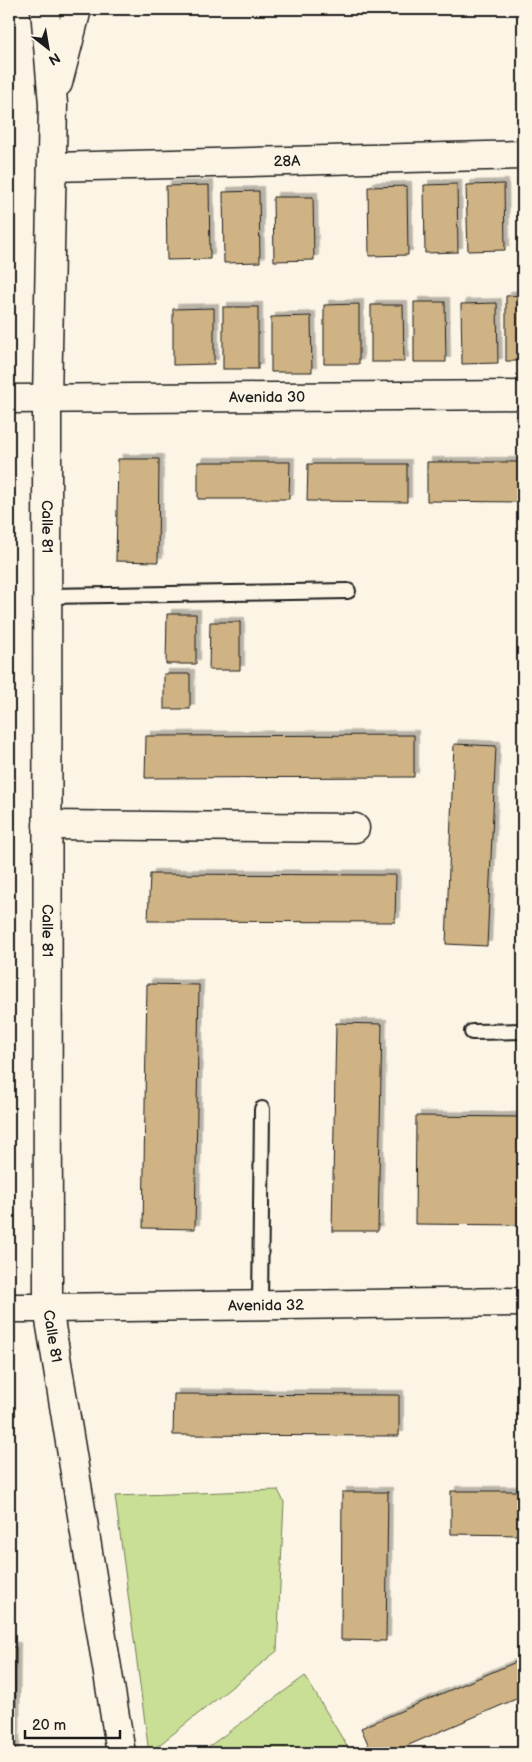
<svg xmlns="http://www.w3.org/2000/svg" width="532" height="1762" viewBox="0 0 532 1762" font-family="'Balsamiq Sans',sans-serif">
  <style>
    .green { fill: #c9df95; stroke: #727e58 }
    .building { fill: #cfb384; stroke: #1c1c1c; filter: url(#shadow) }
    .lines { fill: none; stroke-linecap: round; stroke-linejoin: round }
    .service-casing { stroke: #1c1c1c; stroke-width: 18 }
    .minor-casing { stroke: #1c1c1c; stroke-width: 31 }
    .tertiary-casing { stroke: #1c1c1c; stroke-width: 31 }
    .secondary-casing { stroke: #1c1c1c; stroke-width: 31 }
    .service { stroke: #fcf5e5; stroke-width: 14 }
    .minor { stroke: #fcf5e5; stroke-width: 28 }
    .tertiary { stroke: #fcf5e5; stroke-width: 28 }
    .secondary { stroke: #fcf5e5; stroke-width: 28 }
    .labels { text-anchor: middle; stroke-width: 4.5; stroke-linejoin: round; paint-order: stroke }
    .street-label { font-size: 15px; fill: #1c1c1c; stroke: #fcf5e5 }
  </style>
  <defs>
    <filter id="shadow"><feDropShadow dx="4.5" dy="-4.5" stdDeviation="0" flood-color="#0004"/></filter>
  </defs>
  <rect width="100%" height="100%" fill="#fcf5e5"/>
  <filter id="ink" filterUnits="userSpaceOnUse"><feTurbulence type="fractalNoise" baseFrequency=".02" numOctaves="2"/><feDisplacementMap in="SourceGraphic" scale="10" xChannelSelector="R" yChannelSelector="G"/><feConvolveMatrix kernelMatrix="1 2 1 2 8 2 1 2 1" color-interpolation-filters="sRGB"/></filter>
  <g filter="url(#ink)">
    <g class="green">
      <polygon points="278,1490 284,1502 277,1651 149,1753 115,1496"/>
      <polygon points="305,1676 351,1753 200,1753"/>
    </g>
    <g class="building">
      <rect x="521" y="183" width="2" height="55"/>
      <polygon points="457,184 458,252 425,253 424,185"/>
      <polygon points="504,184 505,250 468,251 466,185"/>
      <polygon points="209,185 210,259 167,260 166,186"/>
      <polygon points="407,186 408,255 369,256 368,187"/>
      <polygon points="259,191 260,262 224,263 223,192"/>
      <polygon points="273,197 313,197 314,260 274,261"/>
      <polygon points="523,295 523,361 506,361 506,296"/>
      <polygon points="414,302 445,302 446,362 414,362"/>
      <polygon points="497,303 498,363 462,364 461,304"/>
      <polygon points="359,304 359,364 324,364 324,305"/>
      <polygon points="371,305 403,305 404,362 371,362"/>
      <rect x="223" y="307" width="35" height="62"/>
      <polygon points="214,308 214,364 173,365 173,309"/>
      <polygon points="311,316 312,372 271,372 271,317"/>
      <polygon points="118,459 159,459 158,562 116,561"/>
      <polygon points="198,462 290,462 289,499 198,499"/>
      <polygon points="427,462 520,462 519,502 427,501"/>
      <polygon points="308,464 407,464 407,502 307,501"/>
      <polygon points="167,614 196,614 196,664 166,664"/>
      <polygon points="210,622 240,622 240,670 209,670"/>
      <rect x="164" y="674" width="26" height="35"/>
      <polygon points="414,735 414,777 145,778 146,736"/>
      <polygon points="454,744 496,746 487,946 446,944"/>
      <polygon points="150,874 396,875 395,922 148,921"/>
      <polygon points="147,984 199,985 195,1229 143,1228"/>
      <polygon points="336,1023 382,1024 378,1231 332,1231"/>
      <polygon points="416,1116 523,1117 523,1225 415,1224"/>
      <polygon points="174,1394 399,1395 399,1436 173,1435"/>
      <polygon points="451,1491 523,1491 523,1535 451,1534"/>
      <polygon points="342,1492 388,1492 386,1641 341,1640"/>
      <polygon points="9,1647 16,1647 15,1753 9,1753"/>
      <polygon points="523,1659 523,1696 390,1753 372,1753 361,1728"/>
    </g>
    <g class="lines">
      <defs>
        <g id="service">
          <polyline points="47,596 348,591"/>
          <polyline points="472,1032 523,1031"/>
          <polyline points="260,1306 262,1109"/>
        </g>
        <g id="minor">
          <path id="s1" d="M52,167l471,-12"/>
          <path id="s2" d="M9,399l514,-4"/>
          <polyline points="47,825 355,828"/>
          <path id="s3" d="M48,1308l475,-6"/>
        </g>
        <polyline id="tertiary" points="9,1308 48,1308"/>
        <g id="secondary">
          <path id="s4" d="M45,9l8,95 -6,295 1,909 73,445"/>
          <polyline points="58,83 77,9"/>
        </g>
      </defs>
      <use href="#service" class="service-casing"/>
      <use href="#minor" class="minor-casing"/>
      <use href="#tertiary" class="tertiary-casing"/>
      <use href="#secondary" class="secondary-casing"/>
      <use href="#service" class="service"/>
      <use href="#minor" class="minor"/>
      <use href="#tertiary" class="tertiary"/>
      <use href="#secondary" class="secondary"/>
    </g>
  </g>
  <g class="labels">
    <g class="street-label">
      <text dy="5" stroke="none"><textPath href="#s1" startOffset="235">28A</textPath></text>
      <text dy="5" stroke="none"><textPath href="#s2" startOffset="258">Avenida 30</textPath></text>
      <text dy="5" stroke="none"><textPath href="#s4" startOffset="518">Calle 81</textPath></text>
      <text dy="5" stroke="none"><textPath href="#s4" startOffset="922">Calle 81</textPath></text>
      <text dy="5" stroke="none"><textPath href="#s3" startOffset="218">Avenida 32</textPath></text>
      <text dy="5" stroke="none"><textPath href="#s4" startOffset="1328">Calle 81</textPath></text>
    </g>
  </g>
  <rect width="532" height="1762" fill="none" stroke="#fcf5e5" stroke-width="30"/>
  <rect x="15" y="15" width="502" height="1732" fill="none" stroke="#1c1c1c" stroke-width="2" filter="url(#ink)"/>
  <g transform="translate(48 48) rotate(149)" stroke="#fcf5e5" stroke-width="4" paint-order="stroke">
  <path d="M0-4L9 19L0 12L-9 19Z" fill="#1c1c1c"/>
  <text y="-8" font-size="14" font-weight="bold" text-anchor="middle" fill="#1c1c1c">N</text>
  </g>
  <path d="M25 1730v8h95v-8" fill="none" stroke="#1c1c1c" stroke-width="2.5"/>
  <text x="32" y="1730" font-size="15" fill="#1c1c1c" stroke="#fcf5e5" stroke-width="4" paint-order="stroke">20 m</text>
</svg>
